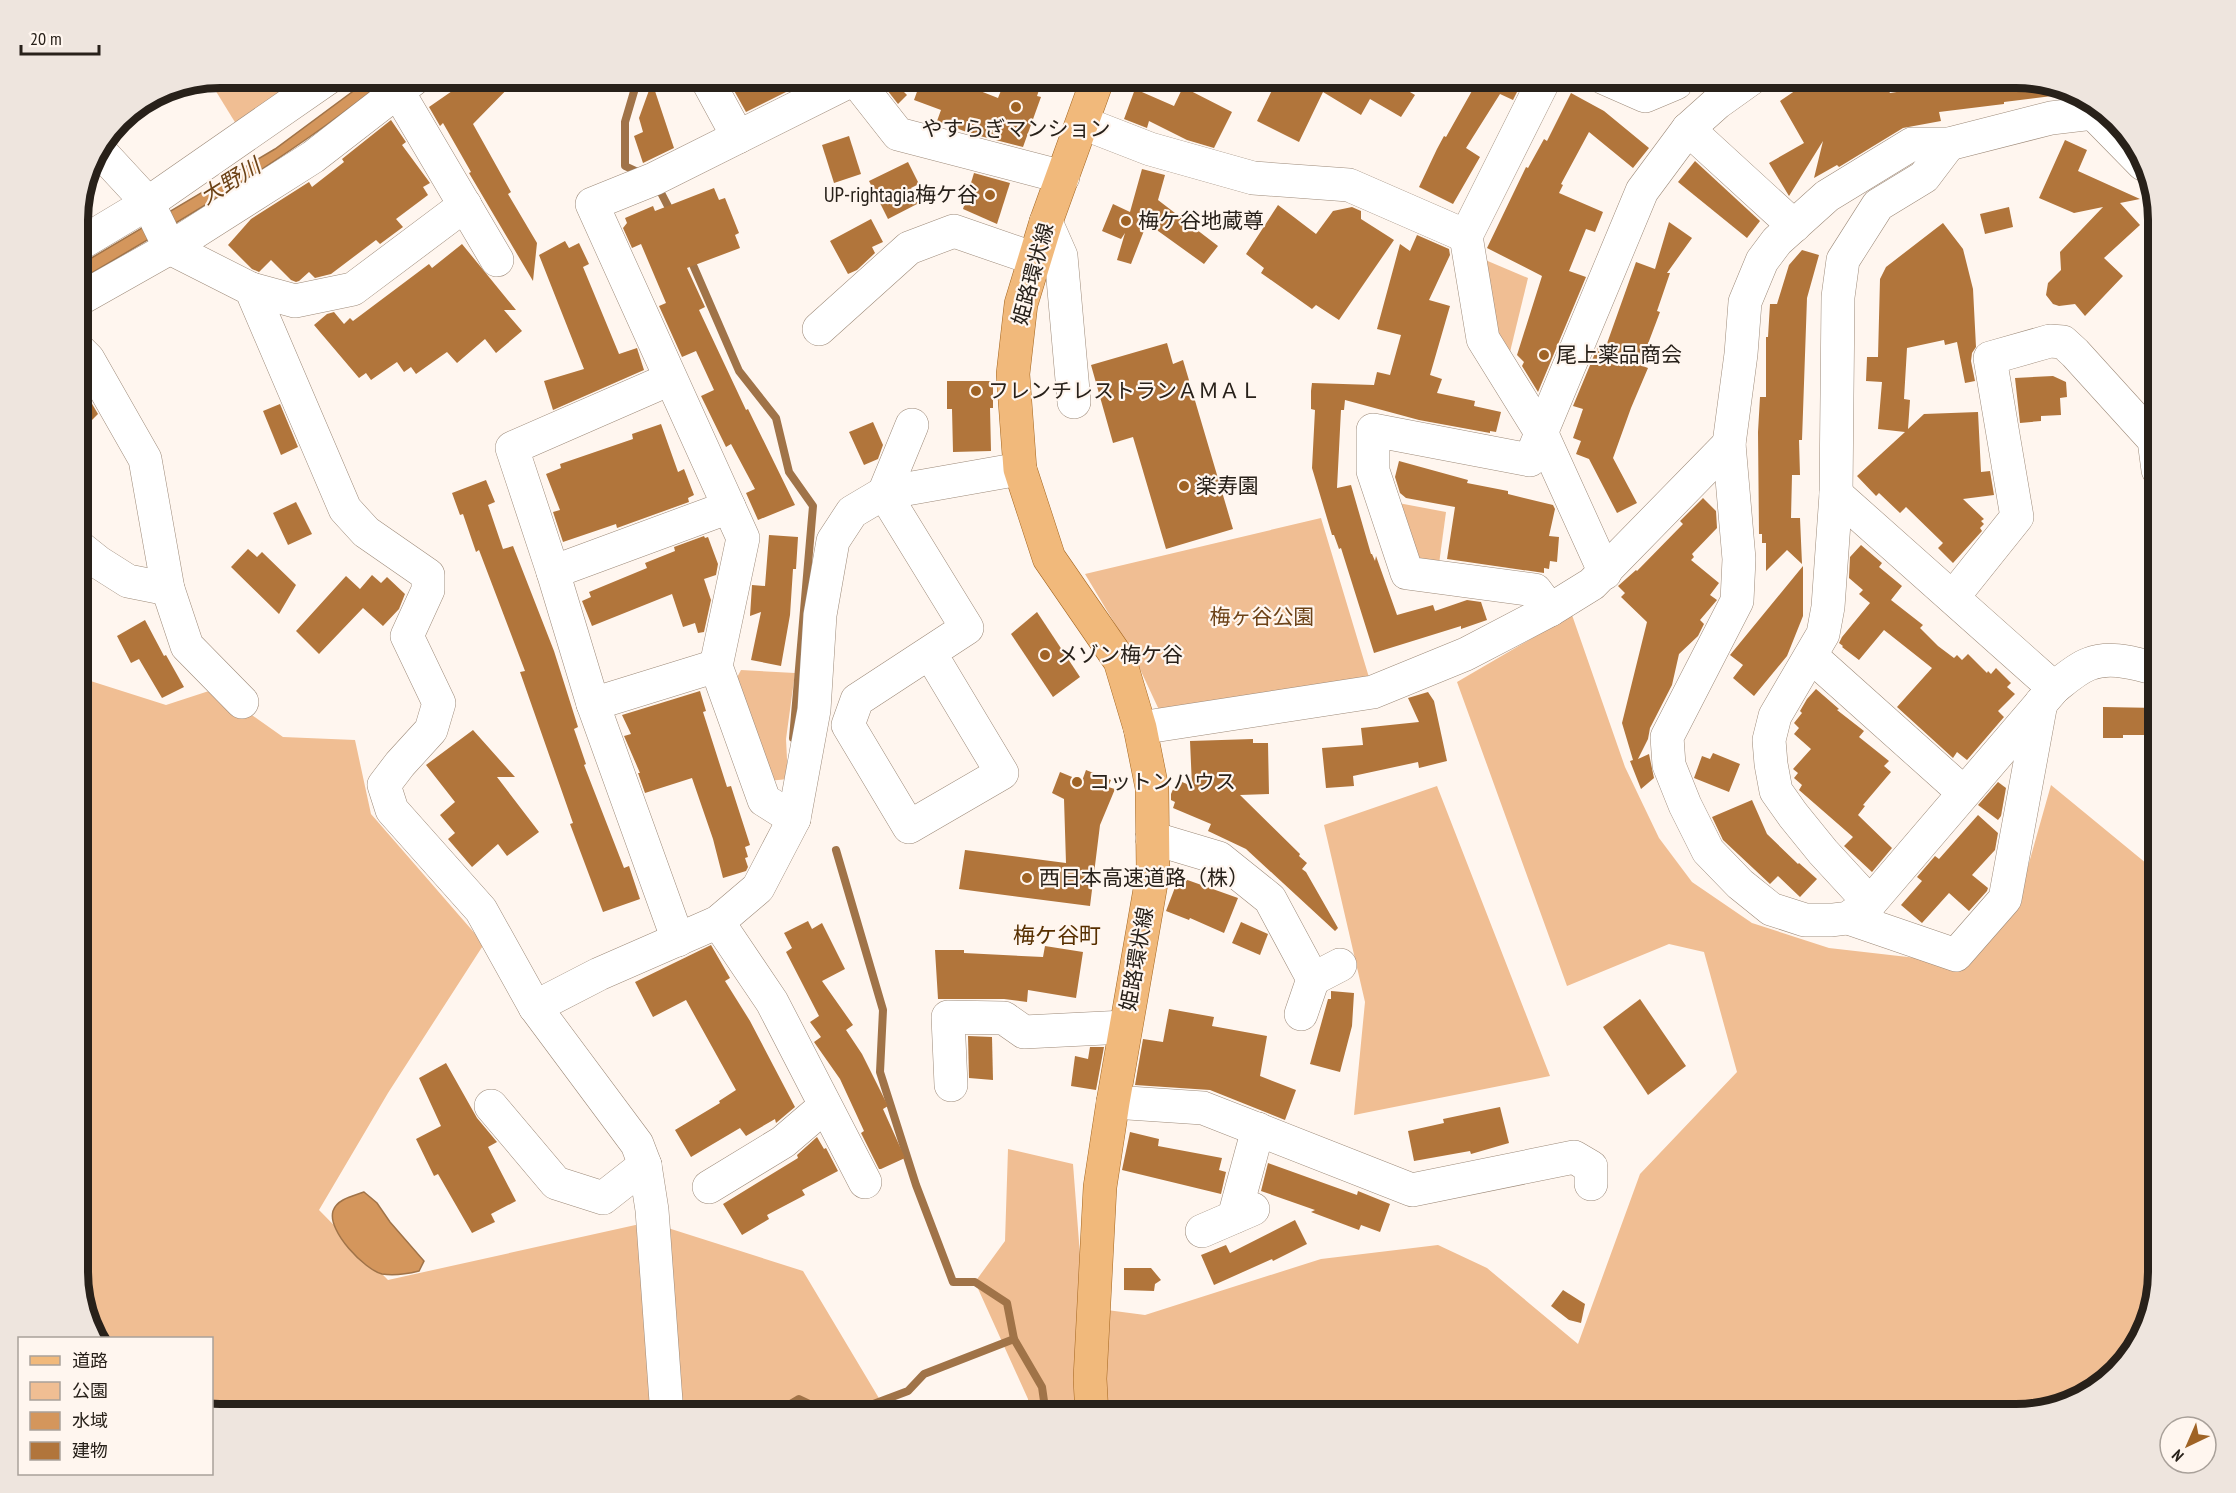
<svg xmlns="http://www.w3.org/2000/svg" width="2236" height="1493" viewBox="0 0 2236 1493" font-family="'PT Sans Narrow','Noto Sans JP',sans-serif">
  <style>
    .green { fill: #f0be93 }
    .water { fill: #d4965c; stroke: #a07348; stroke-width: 1.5 }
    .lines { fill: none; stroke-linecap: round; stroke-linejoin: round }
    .stream { stroke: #a07348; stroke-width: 8 }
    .building { fill: #b1753b }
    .minor-casing { stroke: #9d8a79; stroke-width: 34 }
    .major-casing { stroke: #a46620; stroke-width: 34 }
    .minor { stroke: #fff; stroke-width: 33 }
    .major { stroke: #f1b97b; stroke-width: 33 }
    .poi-dot { fill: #9f6325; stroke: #fff6ef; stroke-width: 2 }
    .labels { text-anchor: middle; stroke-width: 4.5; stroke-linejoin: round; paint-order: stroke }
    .poi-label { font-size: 21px; fill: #28211a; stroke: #fff6ef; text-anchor: start }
    .street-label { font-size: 21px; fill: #28211a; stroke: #fff6ef }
    .park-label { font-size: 21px; fill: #6d4318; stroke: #fff6ef }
    .water-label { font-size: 22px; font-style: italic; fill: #6c4216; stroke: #fff6ef }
    .neighbourhood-label { font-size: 22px; fill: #572f00; stroke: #fff6ef }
    .rim { fill: none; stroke: #28211a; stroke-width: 8 }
  </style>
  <rect width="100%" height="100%" fill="#fff6ef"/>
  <g class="green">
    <polygon points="220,78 318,78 241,132 209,80"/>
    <polygon points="1483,259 1528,278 1510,352 1495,328"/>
    <polygon points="1393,502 1446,512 1439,564 1423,562 1404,543"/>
    <polygon points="1321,518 1371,684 1160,712 1133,654 1085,574"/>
    <polygon points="1572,615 1625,767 1659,838 1692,882 1752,923 1829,948 1960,963 2016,909 2051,785 2158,873 2158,1273 2134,1352 2087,1396 2016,1415 1029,1415 1028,1399 975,1282 1005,1241 1008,1149 1073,1164 1084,1307 1145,1315 1321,1259 1438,1245 1487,1268 1578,1344 1640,1174 1737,1072 1704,952 1669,944 1567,986 1457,682"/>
    <polygon points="741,670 795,673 786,739 788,779 768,781 733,685"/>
    <polygon points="78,677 166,705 215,689 283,737 355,740 371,814 484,944 388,1093 319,1210 388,1280 649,1222 803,1271 883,1405 871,1415 220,1415 212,1412 212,1338 95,1338 78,1282"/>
    <polygon points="1437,786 1550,1076 1354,1115 1365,1002 1324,825"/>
  </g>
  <g class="water">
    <path d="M371,78h17c-96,78 -203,140 -310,203v-15l197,-117z"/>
    <path d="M364,1192l13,11 13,19 34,39 -5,10c-12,3 -25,5 -37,3 -17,-4 -55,-43 -49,-63 4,-12 20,-15 31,-19z"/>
  </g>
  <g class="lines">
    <g class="stream">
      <polyline points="638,78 625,122 625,166 640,173"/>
      <polyline points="658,187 672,214"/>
      <polyline points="690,258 739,371 776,418 789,472 813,506 793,738"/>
      <polyline points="836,850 883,1010 880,1072 916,1185 953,1282 975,1282 1007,1303 1014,1339 1042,1387 1046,1415"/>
      <polyline points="772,1415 799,1399 833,1415"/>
      <polyline points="844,1415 908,1391 924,1374 1014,1339"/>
    </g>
  </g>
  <g class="building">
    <polygon points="468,78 518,78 473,124 511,192 508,194 537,243 533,281 469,173 471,172 443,123 440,126 429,107 455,89 456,91"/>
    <polygon points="727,78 814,78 746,112"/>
    <polygon points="890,78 907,95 898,104 884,86"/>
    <polygon points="922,78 947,78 998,98 1006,78 1043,78 1037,96 1041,97 1023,147 972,134 937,121 941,110 914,100"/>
    <polygon points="1278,78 1386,78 1415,95 1401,117 1370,99 1361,115 1323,92 1299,142 1257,121"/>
    <polygon points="1469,78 1524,78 1513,100 1500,94 1466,148 1480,157 1453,204 1419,187 1437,149 1444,136 1446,137 1477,82"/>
    <polygon points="1797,78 1882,78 1890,93 1943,85 1943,80 2016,78 2068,94 2004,102 2004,104 1939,112 1941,121 1903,128 1839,167 1837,165 1814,178 1823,141 1789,196 1769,163 1804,143 1780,101 1802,86"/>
    <polygon points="652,82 674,148 643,163 634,136 643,132 639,118"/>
    <polygon points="1183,87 1232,112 1214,148 1187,140 1149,121 1147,128 1124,119 1135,89 1174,106"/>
    <polygon points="1571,93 1604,111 1649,148 1633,168 1589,132 1561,184 1563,185 1559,193 1603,212 1595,232 1586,229 1569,271 1586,277 1538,392 1522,366 1524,362 1517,355 1542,276 1487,248 1526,167 1528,168 1544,139 1547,141"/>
    <polygon points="391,120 406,142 402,145 430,183 423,187 428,195 396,219 403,227 380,244 376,240 331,274 315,278 309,272 299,281 296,282 291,280 271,260 259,272 252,269 228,245 251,219 309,182 312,187 344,162 342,159"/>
    <polygon points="849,136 861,174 834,183 822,145"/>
    <polygon points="2065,140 2087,150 2078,171 2140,199 2120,203 2140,225 2104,258 2123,276 2085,316 2075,304 2059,306 2053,304 2046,295 2048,283 2061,270 2060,252 2103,207 2074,213 2039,198"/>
    <polygon points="1695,161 1760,221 1747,238 1678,182"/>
    <polygon points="908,162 919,184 911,188 919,203 888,219 869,181"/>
    <polygon points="1142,169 1165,175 1158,200 1218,246 1204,264 1147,223 1131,264 1117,260 1125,233 1121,239 1102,231 1113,204 1130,212"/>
    <polygon points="974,173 1010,183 997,224 963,209"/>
    <polygon points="714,188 719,200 725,198 739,233 735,235 740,248 687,268 705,307 699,310 746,410 748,409 795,505 758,520 746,493 755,489 731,444 726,447 701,396 714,390 696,351 682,357 659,306 666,303 641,244 632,248 623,228 627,223 625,218 653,206 655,211"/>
    <polygon points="1278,205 1316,234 1333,211 1352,207 1361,211 1361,219 1394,240 1339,320 1316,305 1312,309 1261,273 1264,268 1246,254"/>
    <polygon points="2009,207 2013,227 1985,234 1980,214"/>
    <polygon points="871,219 883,242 872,247 875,253 857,270 848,274 830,241"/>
    <polygon points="1669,222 1692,238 1667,273 1670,273 1657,311 1660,312 1640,365 1648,368 1631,408 1613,458 1637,503 1617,513 1589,459 1576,454 1581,441 1573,438 1583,409 1573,406 1598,346 1605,349 1636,262 1655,269"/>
    <polygon points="1943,223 1963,249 1973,289 1976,347 1972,353 1971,361 1975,381 1965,383 1957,342 1945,345 1944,340 1907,348 1904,399 1910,400 1908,429 1924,414 1978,412 1981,472 1990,471 1994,495 1963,499 1984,519 1981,521 1984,524 1980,528 1982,531 1953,563 1938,548 1943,543 1906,507 1900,513 1879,493 1876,496 1857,476 1905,432 1878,429 1882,382 1866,381 1867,357 1878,357 1880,279 1886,267"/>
    <polygon points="1417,235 1449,249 1450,255 1429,300 1450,306 1430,375 1442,379 1437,393 1475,401 1474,406 1501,412 1496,432 1490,431 1490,433 1419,420 1345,400 1344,410 1341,410 1337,488 1351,485 1371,554 1372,554 1375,561 1376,556 1397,615 1433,605 1435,611 1467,600 1481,602 1487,620 1461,629 1461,626 1374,653 1341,548 1339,549 1334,535 1332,535 1312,468 1315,410 1311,409 1311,391 1312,383 1374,385 1377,372 1390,375 1401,335 1377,329 1400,244 1410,251"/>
    <polygon points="565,241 569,248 579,243 589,264 583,267 619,354 637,348 644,370 553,410 544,381 584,369 539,255"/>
    <polygon points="462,244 516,310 504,310 522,331 496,353 485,339 457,363 447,352 416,374 411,367 404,372 397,362 371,380 366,373 359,378 314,325 327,314 334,312 344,324 350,318 353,321 429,264 432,268"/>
    <polygon points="1802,250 1819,255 1807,298 1802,440 1799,440 1800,475 1792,475 1791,518 1800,518 1802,564 1787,550 1766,571 1766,543 1762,543 1762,534 1759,534 1758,432 1760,397 1766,397 1766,337 1768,337 1770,304 1777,304 1789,265"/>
    <polygon points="1167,343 1173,364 1183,360 1233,529 1166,549 1133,437 1113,443 1091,365"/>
    <polygon points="2053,376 2066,382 2067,397 2060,398 2061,415 2041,416 2041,421 2020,423 2015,378"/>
    <polygon points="78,380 98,414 88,424 78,411"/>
    <polygon points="947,381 993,381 993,408 990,408 991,451 953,452 952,409 947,409"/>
    <polygon points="280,404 298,447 281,455 263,411"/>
    <polygon points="873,422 883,445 878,459 864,465 849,432"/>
    <polygon points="661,424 678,472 684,469 694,495 688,498 689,502 617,528 616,524 563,542 553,512 560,510 546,474 561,468 560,464 633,439 632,434"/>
    <polygon points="1399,461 1468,480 1467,483 1508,491 1508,494 1553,505 1555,509 1549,536 1559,537 1557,562 1550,561 1549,569 1544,568 1544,573 1447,559 1455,507 1406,498 1400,493 1395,477"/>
    <polygon points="486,480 495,502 488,505 503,549 513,546 554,651 578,727 574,729 586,764 584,765 624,868 629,866 640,899 603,912 570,824 573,823 520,672 525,671 479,550 476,552 463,514 460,515 452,493"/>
    <polygon points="1703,498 1716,511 1717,528 1692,554 1694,557 1691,560 1719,583 1710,595 1717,600 1700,620 1704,624 1698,636 1679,654 1672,685 1650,728 1648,739 1638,759 1649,754 1654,778 1641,789 1630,761 1633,760 1622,723 1647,622 1621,597 1625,593 1618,586 1636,570 1637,571 1683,524 1680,521"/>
    <polygon points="296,502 312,534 288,545 273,513"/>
    <polygon points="769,535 798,537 796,569 793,569 790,615 781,666 751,660 761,612 750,616 752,585 765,586"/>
    <polygon points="704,536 705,538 708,537 718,564 716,575 704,579 711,600 704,632 698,633 695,623 683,627 672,594 592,626 582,601 591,597 589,592 647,568 645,563 675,551 674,547"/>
    <polygon points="1861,545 1882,563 1879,567 1902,586 1891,600 1923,625 1920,628 1938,646 1954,658 1957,655 1962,660 1968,654 1987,673 1988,671 1991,674 1996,668 2011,683 2007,687 2015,694 1998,711 2004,717 1967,760 1957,752 1953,758 1897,707 1932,668 1884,630 1859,660 1842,647 1843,646 1839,643 1842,637 1870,603 1859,594 1863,590 1849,578 1850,557"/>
    <polygon points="248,549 257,557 262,552 296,585 279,614 231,567"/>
    <polygon points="1803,566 1803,616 1787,656 1754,696 1733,678 1743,665 1730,655"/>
    <polygon points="372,575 381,583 387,577 405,594 399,609 383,626 363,608 319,654 296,631 346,576 360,589"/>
    <polygon points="1037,612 1080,677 1053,697 1011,634"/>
    <polygon points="145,620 164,656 166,655 184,687 162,698 139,659 131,663 117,636"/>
    <polygon points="1816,689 1839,709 1837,710 1864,731 1859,737 1889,761 1884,766 1891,772 1863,805 1865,806 1858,815 1892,848 1872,872 1844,846 1853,837 1799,790 1802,785 1794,778 1798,773 1793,769 1811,749 1794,734 1799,728 1794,723 1802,713 1800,711 1807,699"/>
    <polygon points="700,691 706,711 703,712 727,787 731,786 750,845 745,847 748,857 745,858 748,867 746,871 723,878 713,839 692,778 645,793 638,773 640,773 624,736 631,734 622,715"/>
    <polygon points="1428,692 1434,701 1447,761 1419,768 1418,762 1353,776 1354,786 1326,788 1322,748 1363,745 1361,728 1419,722 1408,698"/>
    <polygon points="2103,707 2158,708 2158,732 2150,732 2150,735 2123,735 2123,738 2103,738"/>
    <polygon points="473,730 515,777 497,777 539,832 507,856 498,844 472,867 448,839 455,833 440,815 455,802 426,765"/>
    <polygon points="1253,739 1253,743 1268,743 1269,794 1240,795 1300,854 1299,856 1307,863 1302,869 1306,872 1338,928 1335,931 1246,849 1208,831 1211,824 1173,808 1175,802 1171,800 1171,794 1177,780 1192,786 1190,741"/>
    <polygon points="1713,753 1740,764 1729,792 1694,778 1702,756 1710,759"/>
    <polygon points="1086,770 1111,780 1108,787 1115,789 1100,825 1090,906 959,889 965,850 1066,863 1064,799 1052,793 1060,772 1082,781"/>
    <polygon points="1998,782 2006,788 2001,816 1998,820 1978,805"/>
    <polygon points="1752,800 1767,834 1798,864 1799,863 1817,879 1800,897 1778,876 1770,884 1723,840 1712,817"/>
    <polygon points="1978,815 1998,833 1995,850 1972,875 1988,888 1987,891 1969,911 1949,893 1922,923 1901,905 1922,881 1917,877 1935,856 1939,859"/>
    <polygon points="1179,877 1238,898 1224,933 1190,918 1189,920 1166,911"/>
    <polygon points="808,921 812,929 822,923 845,969 822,981 853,1025 846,1030 862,1054 888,1106 883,1109 905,1158 881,1169 879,1169 861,1133 864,1131 840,1079 814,1042 821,1037 810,1022 819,1016 786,952 792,948 784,933"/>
    <polygon points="1241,922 1268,934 1260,955 1232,943"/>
    <polygon points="711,945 730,978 725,981 750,1021 795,1107 776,1123 775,1119 746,1136 740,1128 691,1157 675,1130 720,1103 719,1101 736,1090 686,1000 653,1017 635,982"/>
    <polygon points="1045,946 1083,952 1076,998 1028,990 1027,1002 1004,999 938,999 935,950 964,950 964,953 1043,957"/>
    <polygon points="1331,991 1354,993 1352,1026 1340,1072 1310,1064 1328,999 1331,999"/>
    <polygon points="1640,999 1686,1066 1648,1095 1603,1027"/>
    <polygon points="1169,1009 1214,1017 1212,1026 1267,1036 1260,1076 1296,1090 1285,1120 1210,1090 1135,1085 1143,1039 1163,1042"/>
    <polygon points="968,1036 992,1037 993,1080 969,1078"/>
    <polygon points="1090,1047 1104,1047 1096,1090 1071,1086 1075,1056 1088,1059"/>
    <polygon points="446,1063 477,1118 497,1142 488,1147 516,1201 491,1214 495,1222 472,1233 438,1174 434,1176 416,1139 441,1126 419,1078"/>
    <polygon points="1500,1107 1509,1143 1471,1154 1470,1151 1414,1161 1408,1131 1444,1123 1443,1119"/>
    <polygon points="1130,1132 1159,1139 1158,1146 1222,1158 1219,1170 1226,1172 1221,1194 1122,1170"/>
    <polygon points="817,1137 824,1149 826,1148 838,1171 802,1190 805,1195 767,1215 769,1219 742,1235 723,1204 798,1158 797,1155"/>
    <polygon points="1268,1163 1357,1195 1358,1191 1390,1204 1380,1232 1361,1225 1359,1230 1311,1212 1315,1210 1261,1191"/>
    <polygon points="1295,1220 1307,1244 1273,1261 1272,1259 1214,1285 1201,1255 1226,1245 1230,1253"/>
    <polygon points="1124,1268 1151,1268 1161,1280 1155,1284 1154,1291 1124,1290"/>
    <polygon points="1563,1290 1585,1304 1581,1323 1569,1320 1551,1306"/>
  </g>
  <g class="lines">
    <defs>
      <g id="minor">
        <polyline points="706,78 738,137"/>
        <polyline points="854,78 898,134 1063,177"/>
        <polyline points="1545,78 1466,236 1483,339 1542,434 1605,573"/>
        <polyline points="1604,78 1645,96 1676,83 1677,78"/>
        <polyline points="398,92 497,260"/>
        <path d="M2093,113l-42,5 -102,26h-37l-85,52 -50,45 -15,20 -17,41 -4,52 -12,90 10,115 -2,42 -70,136 2,28 16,40 23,46 32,33 31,25 34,11h27l16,-2 22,-15 184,-215c10,-8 22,-19 35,-24 22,-9 47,0 69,5"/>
        <polyline points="2093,113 2143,164"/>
        <polyline points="1083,123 1150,149 1253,178 1349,185 1466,236"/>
        <polyline points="1688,129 1794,226"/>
        <polyline points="99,150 148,203 170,248 251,289 345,509 366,532 428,575 428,590 407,636 439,703 431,730 400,764 384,785 392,810 481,910 535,1007 637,1144 645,1165 652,1210 667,1415"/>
        <polyline points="1046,222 1061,256 1074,402"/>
        <polyline points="78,245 148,203 328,78"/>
        <polyline points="251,289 295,301 353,289 465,205"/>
        <polyline points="78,300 170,248 313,157 415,78"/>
        <polyline points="819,329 909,248 954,231 1035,259"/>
        <polyline points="78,349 88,359 145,459 168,589 187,646 242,702"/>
        <polyline points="670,379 512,448 553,572 593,704 678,940"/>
        <polyline points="912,425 884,493 967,628 857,700 848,725 909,827 1002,773 930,653"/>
        <polyline points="1836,494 2054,688"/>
        <polyline points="78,546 98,562 128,581 168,589"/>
        <polyline points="553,572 729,507"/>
        <polyline points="1953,597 2017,517 1990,358 2050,341 2063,342 2075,353 2154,440 2158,470"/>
        <polyline points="1550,610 1535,590 1407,573 1373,471 1373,430 1530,460 1642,191 1688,129 1717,103 1752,78"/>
        <polyline points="1811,656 1963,792"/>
        <polyline points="593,704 716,666"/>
        <polyline points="1140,728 1373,692 1466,654 1550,610 1592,584 1729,444"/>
        <polyline points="794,819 764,800 716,666 743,538 592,204 654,179 856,78"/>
        <polyline points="1152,838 1219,858 1270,899 1313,979 1301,1014"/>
        <polyline points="1870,903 1823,852 1793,815 1776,791 1771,764 1769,740 1775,716 1823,634 1828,607 1836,494 1838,297 1843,260 1878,205 1924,177 1949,144"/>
        <polyline points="1848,918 1956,955 2005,899 2041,703"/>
        <polyline points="718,922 772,1002 865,1182"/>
        <polyline points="1313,979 1340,965"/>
        <polyline points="535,1007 599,974 718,922 758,888 794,819 814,710 820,615 833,541 852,512 884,493 1020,469"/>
        <polyline points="951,1085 948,1017 1004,1018 1024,1032 1125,1027"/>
        <polyline points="1113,1102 1203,1108 1412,1190 1574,1157 1591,1167 1591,1184"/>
        <polyline points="491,1106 556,1183 603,1198 645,1165"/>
        <polyline points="709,1187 783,1142 825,1106"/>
        <polyline points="1234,1217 1258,1129"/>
        <polyline points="1202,1231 1253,1209"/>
      </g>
      <polyline id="major" points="1092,1415 1090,1379 1100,1187 1113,1102 1153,872 1152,788 1140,728 1120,661 1049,558 1020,469 1013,374 1021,304 1046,222 1098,78"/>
    </defs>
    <use href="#minor" class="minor-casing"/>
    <use href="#major" class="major-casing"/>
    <use href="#minor" class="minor"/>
    <use href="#major" class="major"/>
  </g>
  <g class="poi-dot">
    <circle cx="1016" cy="107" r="6"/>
    <circle cx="990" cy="195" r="6"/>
    <circle cx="1126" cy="221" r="6"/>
    <circle cx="1544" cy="355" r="6"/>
    <circle cx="976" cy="391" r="6"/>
    <circle cx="1184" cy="486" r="6"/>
    <circle cx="1045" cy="655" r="6"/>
    <circle cx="1077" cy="782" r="6"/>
    <circle cx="1027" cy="878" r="6"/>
  </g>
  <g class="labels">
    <g class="poi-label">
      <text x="1016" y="136" text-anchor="middle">やすらぎマンション</text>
      <text x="978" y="202" text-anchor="end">UP-rightagia梅ケ谷</text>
      <text x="1138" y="228">梅ケ谷地蔵尊</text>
      <text x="1556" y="362">尾上薬品商会</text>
      <text x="988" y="398">フレンチレストランＡＭＡＬ</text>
      <text x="1196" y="493">楽寿園</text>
      <text x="1057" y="662">メゾン梅ケ谷</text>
      <text x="1089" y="789">コットンハウス</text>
      <text x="1039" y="885">西日本高速道路（株）</text>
    </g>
    <g class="street-label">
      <text transform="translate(1033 274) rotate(-75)" y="7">姫路環状線</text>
      <text transform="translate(1137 959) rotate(-80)" y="7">姫路環状線</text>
    </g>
    <g class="park-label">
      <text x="1262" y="624">梅ヶ谷公園</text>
    </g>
    <g class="water-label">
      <text transform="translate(230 181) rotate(-32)" y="8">大野川</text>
    </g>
    <g class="neighbourhood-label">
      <text x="1057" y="943">梅ケ谷町</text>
    </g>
  </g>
  <path d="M0 0H2236V1493H0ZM220 88H2016A132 132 0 0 1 2148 220V1272A132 132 0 0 1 2016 1404H220A132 132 0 0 1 88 1272V220A132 132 0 0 1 220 88Z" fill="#eee5de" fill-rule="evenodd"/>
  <path class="rim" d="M220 88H2016A132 132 0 0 1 2148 220V1272A132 132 0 0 1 2016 1404H220A132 132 0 0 1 88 1272V220A132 132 0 0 1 220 88Z"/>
  <rect x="18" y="1337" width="195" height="138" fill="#fff6ef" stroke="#a9a19a" stroke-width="1.5"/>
  <rect x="30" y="1356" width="30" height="9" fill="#f1b97b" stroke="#a9a19a" stroke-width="1.5"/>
  <text x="72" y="1367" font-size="18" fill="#28211a">道路</text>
  <rect x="30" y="1382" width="30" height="18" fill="#f0be93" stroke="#a9a19a" stroke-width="1.5"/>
  <text x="72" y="1397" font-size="18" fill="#28211a">公園</text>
  <rect x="30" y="1412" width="30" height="18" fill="#d4965c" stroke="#a9a19a" stroke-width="1.5"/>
  <text x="72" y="1427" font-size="18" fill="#28211a">水域</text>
  <rect x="30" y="1442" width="30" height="18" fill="#b1753b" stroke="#a9a19a" stroke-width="1.5"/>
  <text x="72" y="1457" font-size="18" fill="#28211a">建物</text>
  <g transform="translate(2188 1445) rotate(224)"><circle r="28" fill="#fff6ef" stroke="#a9a19a" stroke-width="1.5"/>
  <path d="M0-4.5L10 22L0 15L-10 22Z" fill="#9f6325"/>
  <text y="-9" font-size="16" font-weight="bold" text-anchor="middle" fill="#28211a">N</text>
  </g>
  <path d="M21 45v9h78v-9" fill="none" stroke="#28211a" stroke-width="3"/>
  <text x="30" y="45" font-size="18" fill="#28211a" stroke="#fff6ef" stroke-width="4.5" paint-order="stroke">20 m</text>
</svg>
